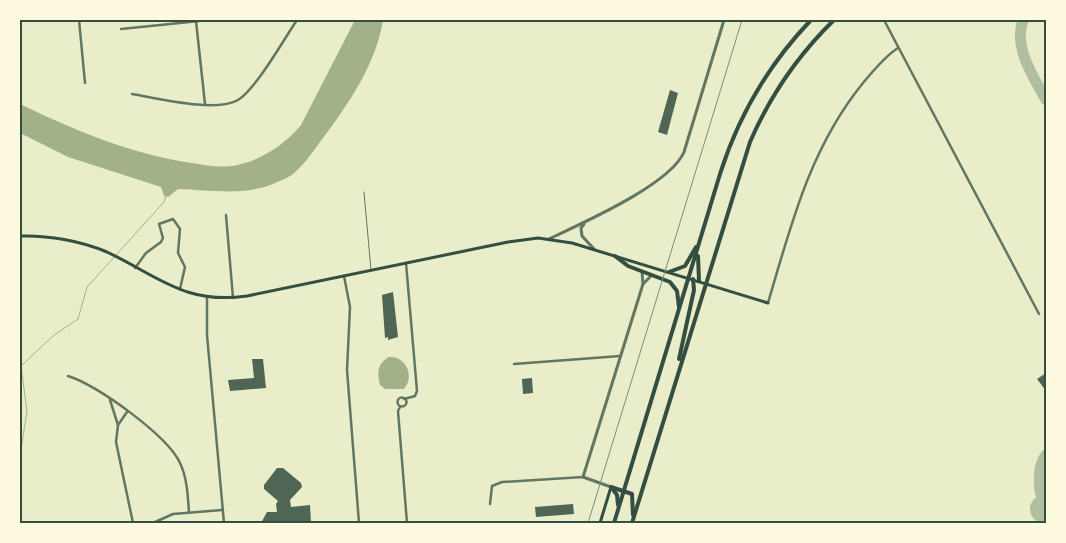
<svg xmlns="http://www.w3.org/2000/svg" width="1066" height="543" viewBox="0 0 1066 543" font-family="'DM Sans',sans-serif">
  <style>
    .water { fill: #a3b18a }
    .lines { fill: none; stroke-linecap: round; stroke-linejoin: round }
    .stream { stroke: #a3b18a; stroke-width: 1 }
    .taxiway { stroke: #b2bea0; stroke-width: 11 }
    .runway { stroke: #b2bea0; stroke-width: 28 }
    .building { fill: #4f6655 }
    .service { stroke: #617663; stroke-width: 1 }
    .minor { stroke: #617663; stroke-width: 2.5 }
    .tertiary { stroke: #617663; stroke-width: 3 }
    .secondary { stroke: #344e41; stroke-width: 3 }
    .trunk { stroke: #344e41; stroke-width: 4 }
    .rail { stroke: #7c8e77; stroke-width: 1 }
    .neatline { fill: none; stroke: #344e41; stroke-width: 2 }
  </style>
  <rect width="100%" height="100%" fill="#e9edc9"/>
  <g class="water">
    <path d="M355,20h28c-7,44 -34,83 -60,118 -9,12 -18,26 -30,36 -5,4 -14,7 -20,10 -30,12 -64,6 -95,5l-10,8 -4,-1 -3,-9 -93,-30 -48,-24v-29c56,27 111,50 172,59 17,3 36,6 53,0 22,-7 41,-20 56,-38z"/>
    <path d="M389,357c17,-1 26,19 15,32h-19l-5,-4c-3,-13 -3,-21 9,-28z"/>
  </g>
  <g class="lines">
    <polyline class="stream" points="20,456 27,411 21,366 54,335 78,319 87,287 164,202 166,196"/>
    <g class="taxiway">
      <path d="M1023,20c-10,27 10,56 23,80"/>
      <path d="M1046,455c-9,11 -9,39 0,50"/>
      <polyline points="1043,501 1046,521"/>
    </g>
    <polyline class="runway" points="1044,509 1046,508"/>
  </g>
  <g class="building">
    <polygon points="670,90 678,93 667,135 658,132"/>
    <polygon points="393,292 398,337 388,340 388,337 385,338 382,295"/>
    <polygon points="252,359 263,359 266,388 230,391 228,380 254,378"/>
    <polygon points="1046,373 1046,391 1037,379"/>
    <polygon points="532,378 533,393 523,394 522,379"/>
    <polygon points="277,468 283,468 301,483 302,487 290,500 291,507 310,505 311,523 261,523 267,512 277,512 276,504 278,501 264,489 264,485"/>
    <polygon points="573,504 574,514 536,517 535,507"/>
  </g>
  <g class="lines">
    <polyline class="service" points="364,192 371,270"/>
    <g class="minor">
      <polyline points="79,20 85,83"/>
      <polyline points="884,20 1039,314"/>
      <polyline points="196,21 205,104"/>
      <polyline points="121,29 209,20"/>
      <path d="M132,94c25,4 84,19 106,6 18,-11 46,-61 59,-80"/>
      <polyline points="226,215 233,298"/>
      <polyline points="135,268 146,253 161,242 163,238 159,224 173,219 180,229 178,253 185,267 180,289"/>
      <polyline points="344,276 350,307 347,370 359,523"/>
      <polyline points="207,297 207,335 224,523"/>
      <path d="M768,303c23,-78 42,-155 95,-220 10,-12 22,-27 35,-35"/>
      <polyline points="514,364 620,356"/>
      <path d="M68,376c28,8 100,60 112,87 7,14 8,34 9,50"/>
      <circle cx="402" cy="402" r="4.5"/>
      <polyline points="404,399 415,396 417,391 406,263"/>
      <polyline points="110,400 118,425"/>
      <polyline points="400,407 398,411 407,523"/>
      <polyline points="127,412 118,425 116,442 133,523"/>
      <polyline points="490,504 492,486 502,482 583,477"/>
      <polyline points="153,523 173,514 222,510"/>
    </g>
    <g class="tertiary">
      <polyline points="584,224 581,228 582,236 594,249"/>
      <path d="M549,239c33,-16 121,-54 135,-87l40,-132"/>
      <polyline points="643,284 652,275"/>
      <polyline points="611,487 583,477 643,284 642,272"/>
    </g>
    <g class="secondary">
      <path d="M20,236c28,-1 61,5 87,16 51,24 78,53 140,44l261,-54 30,-4 34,5 196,60"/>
      <polyline points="600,523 611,487"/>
    </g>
    <g class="trunk">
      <polyline points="615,256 628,266 670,282 677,291 679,307"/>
      <polyline points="698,256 699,281"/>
      <polyline points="669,272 685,266 696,247"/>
      <polyline points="679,359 694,290 693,279"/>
      <polyline points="611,487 632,494 633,515"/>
      <polyline points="612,488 617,495 618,505"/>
      <path d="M614,523l106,-349c19,-60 48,-109 91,-154"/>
      <path d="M632,523l118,-381c20,-46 48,-87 84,-122"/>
    </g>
    <polyline class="rail" points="588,523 742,20"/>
  </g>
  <rect width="1066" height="543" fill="none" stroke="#fefae0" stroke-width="42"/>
  <rect x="21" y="21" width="1024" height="501" class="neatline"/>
</svg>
